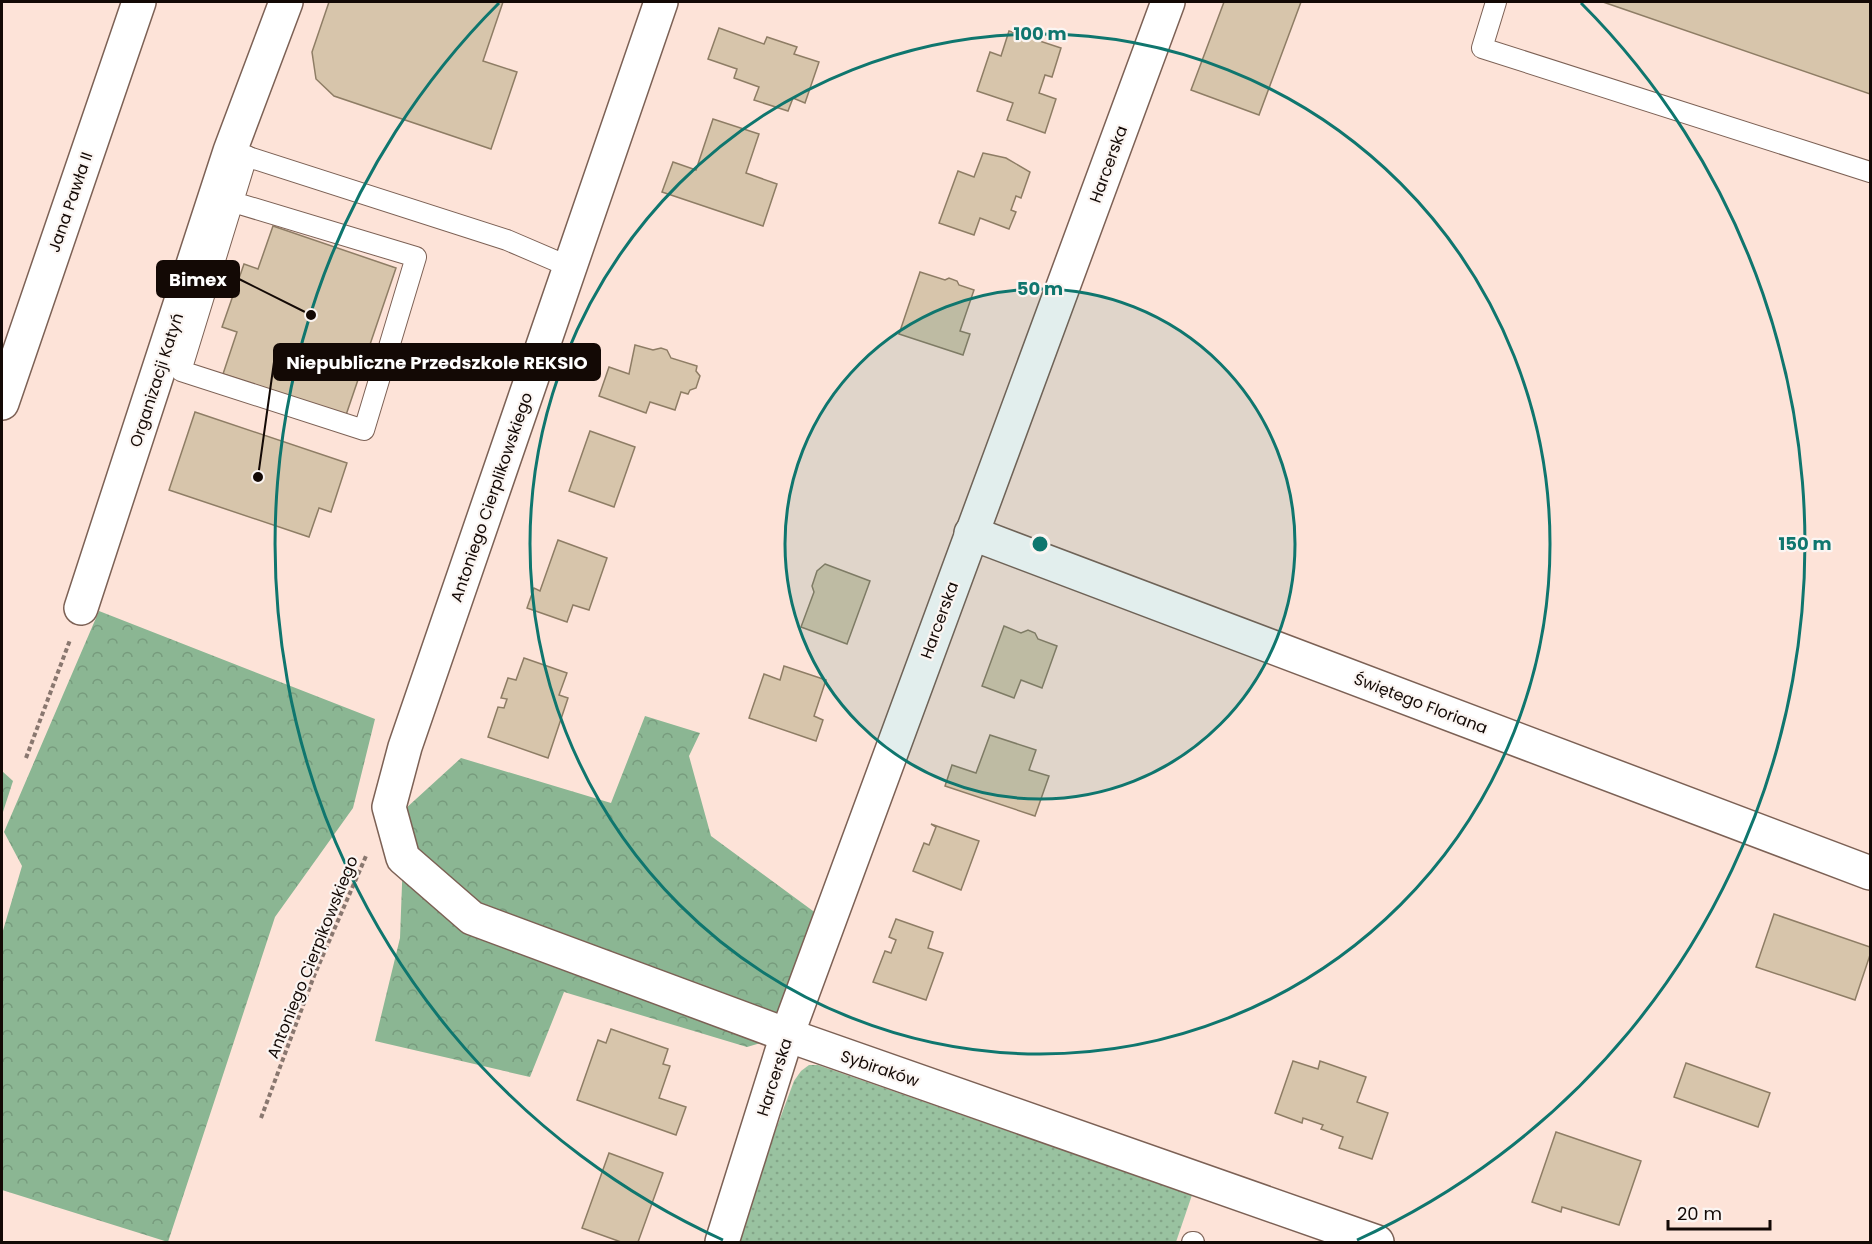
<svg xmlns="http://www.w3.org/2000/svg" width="1872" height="1244" viewBox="0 0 1872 1244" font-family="Poppins,sans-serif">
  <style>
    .green { fill: url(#green-dots) }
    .forest { fill: url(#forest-crowns) }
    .building { fill: #d7c5ab; stroke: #8e7d65; stroke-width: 1.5 }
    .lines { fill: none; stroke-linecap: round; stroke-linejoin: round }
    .lane-casing { stroke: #7c6155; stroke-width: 22 }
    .street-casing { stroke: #7c6155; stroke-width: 36 }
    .secondary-casing { stroke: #7c6155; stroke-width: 36 }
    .path { stroke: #89776f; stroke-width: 4; stroke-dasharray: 4.5 3; stroke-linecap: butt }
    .lane { stroke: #fff; stroke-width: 20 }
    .street { stroke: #fff; stroke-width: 33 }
    .secondary { stroke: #fff; stroke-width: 33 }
    .ring { fill: none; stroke: #0f766e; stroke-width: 3 }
    .labels { text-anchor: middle; stroke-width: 4.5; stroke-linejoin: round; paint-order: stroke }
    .street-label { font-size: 16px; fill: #130905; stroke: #fbf5f2 }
    .centre { fill: #0f766e; stroke: #fbf5f2; stroke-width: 3 }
    .ring-label { font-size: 18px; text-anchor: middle; font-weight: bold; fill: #0f766e; stroke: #fbf5f2; stroke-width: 4.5; stroke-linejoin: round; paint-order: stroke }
    .leader { fill: none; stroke: #130905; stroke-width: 2 }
    .callout-dot { fill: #130905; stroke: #fbf5f2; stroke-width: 2 }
    .callout { fill: #130905; stroke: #130905; stroke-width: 2 }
    .callout-label { font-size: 18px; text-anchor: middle; font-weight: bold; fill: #fff }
  </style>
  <defs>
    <pattern id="green-dots" width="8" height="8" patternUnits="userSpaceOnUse" patternTransform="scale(1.5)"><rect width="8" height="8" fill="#99c2a0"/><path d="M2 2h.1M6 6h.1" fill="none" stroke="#83a588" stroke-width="1.8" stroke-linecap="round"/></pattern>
    <pattern id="forest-crowns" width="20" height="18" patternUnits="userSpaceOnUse" patternTransform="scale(1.5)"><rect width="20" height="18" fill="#8bb693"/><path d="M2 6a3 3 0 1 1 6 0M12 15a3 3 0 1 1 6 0" fill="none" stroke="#779b7d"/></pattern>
  </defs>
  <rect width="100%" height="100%" fill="#fde3d8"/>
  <polygon class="green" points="809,1065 818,1065 1192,1195 1176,1242 734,1242 794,1081 801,1071"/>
  <g class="forest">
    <polygon points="99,611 375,719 353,808 275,917 168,1242 2,1190 2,934 22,866 4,832"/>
    <polygon points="645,716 700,733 689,756 711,836 828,922 787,1035 747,1047 564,992 530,1077 375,1041 400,938 403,858 393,820 461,758 611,803"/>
    <polygon points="2,771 13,781 2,815"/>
  </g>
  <g class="building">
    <polygon points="329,2 503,2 483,61 517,72 491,149 334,96 316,79 312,52"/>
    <polygon points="1224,2 1301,2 1259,115 1191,90"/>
    <polygon points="1603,2 1870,2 1870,94"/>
    <polygon points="719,28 764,44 767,37 797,47 794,54 819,62 805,103 793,98 788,111 754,100 759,87 734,78 737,69 708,59"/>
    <polygon points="1009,31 1061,48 1052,77 1045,75 1039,93 1056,99 1045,133 1007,120 1013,103 977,91 990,52 1001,56"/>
    <polygon points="713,119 759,134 746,173 777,184 763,226 662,192 673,162 696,170"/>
    <polygon points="983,153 1006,158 1030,172 1021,198 1016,196 1011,210 1016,212 1009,229 980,218 974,235 939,223 958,171 974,177"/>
    <polygon points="273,226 396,268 346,415 223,374 237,332 222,327 244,264 258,269"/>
    <polygon points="920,272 945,280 949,278 957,281 959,285 974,290 960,331 970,334 963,355 899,334"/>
    <polygon points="635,345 653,350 661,348 667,350 671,358 697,366 696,371 700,376 696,388 690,390 688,394 681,392 675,410 650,402 646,413 599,396 609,367 629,374"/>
    <polygon points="195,412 347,463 331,512 319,508 309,537 169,490"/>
    <polygon points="590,431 635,447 614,507 569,491"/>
    <polygon points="558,540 607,558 589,610 573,605 567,622 527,608 534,588 540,591"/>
    <polygon points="825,564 870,581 847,644 801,627 814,592 812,586 817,571"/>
    <polygon points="1004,626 1021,633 1028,630 1035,633 1038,639 1057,646 1042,688 1021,680 1014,698 982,686"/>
    <polygon points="524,658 567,673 559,695 568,698 548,758 488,737 498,707 504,708 507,699 501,698 508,678 516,680"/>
    <polygon points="784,666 826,680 814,716 823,720 816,741 749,718 764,674 780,680"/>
    <polygon points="990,735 1036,750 1029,770 1049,776 1035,816 945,786 952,765 976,773"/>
    <polygon points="931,824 979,841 961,890 913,871 924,843 929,845 936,827"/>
    <polygon points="1774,914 1870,947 1870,955 1855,1000 1756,967"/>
    <polygon points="896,919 933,932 928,948 943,953 926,1000 873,982 885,951 891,953 896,940 889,937"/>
    <polygon points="611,1029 668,1049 663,1064 670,1066 659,1098 686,1107 676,1135 577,1100 598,1040 606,1043"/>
    <polygon points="1293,1061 1318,1069 1320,1061 1366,1077 1357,1102 1388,1113 1372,1159 1339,1148 1343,1137 1321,1129 1323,1125 1303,1118 1302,1123 1275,1113"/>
    <polygon points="1686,1063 1770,1093 1758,1127 1674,1097"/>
    <polygon points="1556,1132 1641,1161 1619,1225 1562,1207 1561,1212 1532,1202"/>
    <polygon points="609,1153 663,1173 638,1242 621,1242 582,1228"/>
  </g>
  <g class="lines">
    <defs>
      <g id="lane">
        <polyline points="1496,2 1482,48 1870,172"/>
        <polyline points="236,153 507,240 570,267"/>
        <polyline points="233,202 416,257 364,430 181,371 247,156"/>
        <polyline points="1192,1242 1194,1242"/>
      </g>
      <g id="street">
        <polyline points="661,2 405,747 389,807 403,858 472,918 787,1035 1377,1242"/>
        <polyline points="971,533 1870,873"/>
        <polyline points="81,608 230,151 286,2"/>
        <polyline points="722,1242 787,1035 1168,2"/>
      </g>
      <polyline id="secondary" points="2,403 139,2"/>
    </defs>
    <use href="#lane" class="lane-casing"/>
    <use href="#street" class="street-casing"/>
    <use href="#secondary" class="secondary-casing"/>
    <g class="path">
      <polyline points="26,758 70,640"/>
      <polyline points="261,1118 314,976 366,856"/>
    </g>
    <use href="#lane" class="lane"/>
    <use href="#street" class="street"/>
    <use href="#secondary" class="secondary"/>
  </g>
  <circle cx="1040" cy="544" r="255" fill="#0f766e" fill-opacity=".12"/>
  <g class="ring">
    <circle cx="1040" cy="544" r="255"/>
    <circle cx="1040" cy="544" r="510"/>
    <path d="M723 1240A765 765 0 0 1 499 3M1581 3A765 765 0 0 1 1357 1240"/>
  </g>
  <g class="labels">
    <g class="street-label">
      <text transform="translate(1108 164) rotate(-70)" y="6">Harcerska</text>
      <text transform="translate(70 202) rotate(-71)" y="6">Jana Pawła II</text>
      <text transform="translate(156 380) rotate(-72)" y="6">Organizacji Katyń</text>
      <text transform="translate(491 497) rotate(-71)" y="6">Antoniego Cierplikowskiego</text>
      <text transform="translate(939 620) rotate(-70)" y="6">Harcerska</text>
      <text transform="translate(1421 703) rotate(21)" y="6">Świętego Floriana</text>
      <text transform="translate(312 957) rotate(-68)" y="6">Antoniego Cierpikowskiego</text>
      <text transform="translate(880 1068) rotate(19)" y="6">Sybiraków</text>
      <text transform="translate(774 1077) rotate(-72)" y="6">Harcerska</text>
    </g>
  </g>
  <circle cx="1040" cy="544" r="9" class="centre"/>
  <g class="ring-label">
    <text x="1040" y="40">100 m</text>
    <text x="1040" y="295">50 m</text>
    <text x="1805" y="550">150 m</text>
  </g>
  <path class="leader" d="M311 315L239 279M258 477L274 362"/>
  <g class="callout-dot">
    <circle cx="311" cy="315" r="6"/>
    <circle cx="258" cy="477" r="6"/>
  </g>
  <g class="callout">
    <rect x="157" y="261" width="82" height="36" rx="6"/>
    <rect x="274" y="344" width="326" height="36" rx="6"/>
  </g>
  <g class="callout-label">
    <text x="198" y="286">Bimex</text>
    <text x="437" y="369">Niepubliczne Przedszkole REKSIO</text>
  </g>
  <rect width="1872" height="1244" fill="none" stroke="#130905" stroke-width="6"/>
  <path d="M1668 1220v9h102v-9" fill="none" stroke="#130905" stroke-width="3"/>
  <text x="1677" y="1220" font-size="18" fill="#130905" stroke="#fbf5f2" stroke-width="4.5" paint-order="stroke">20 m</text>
</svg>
